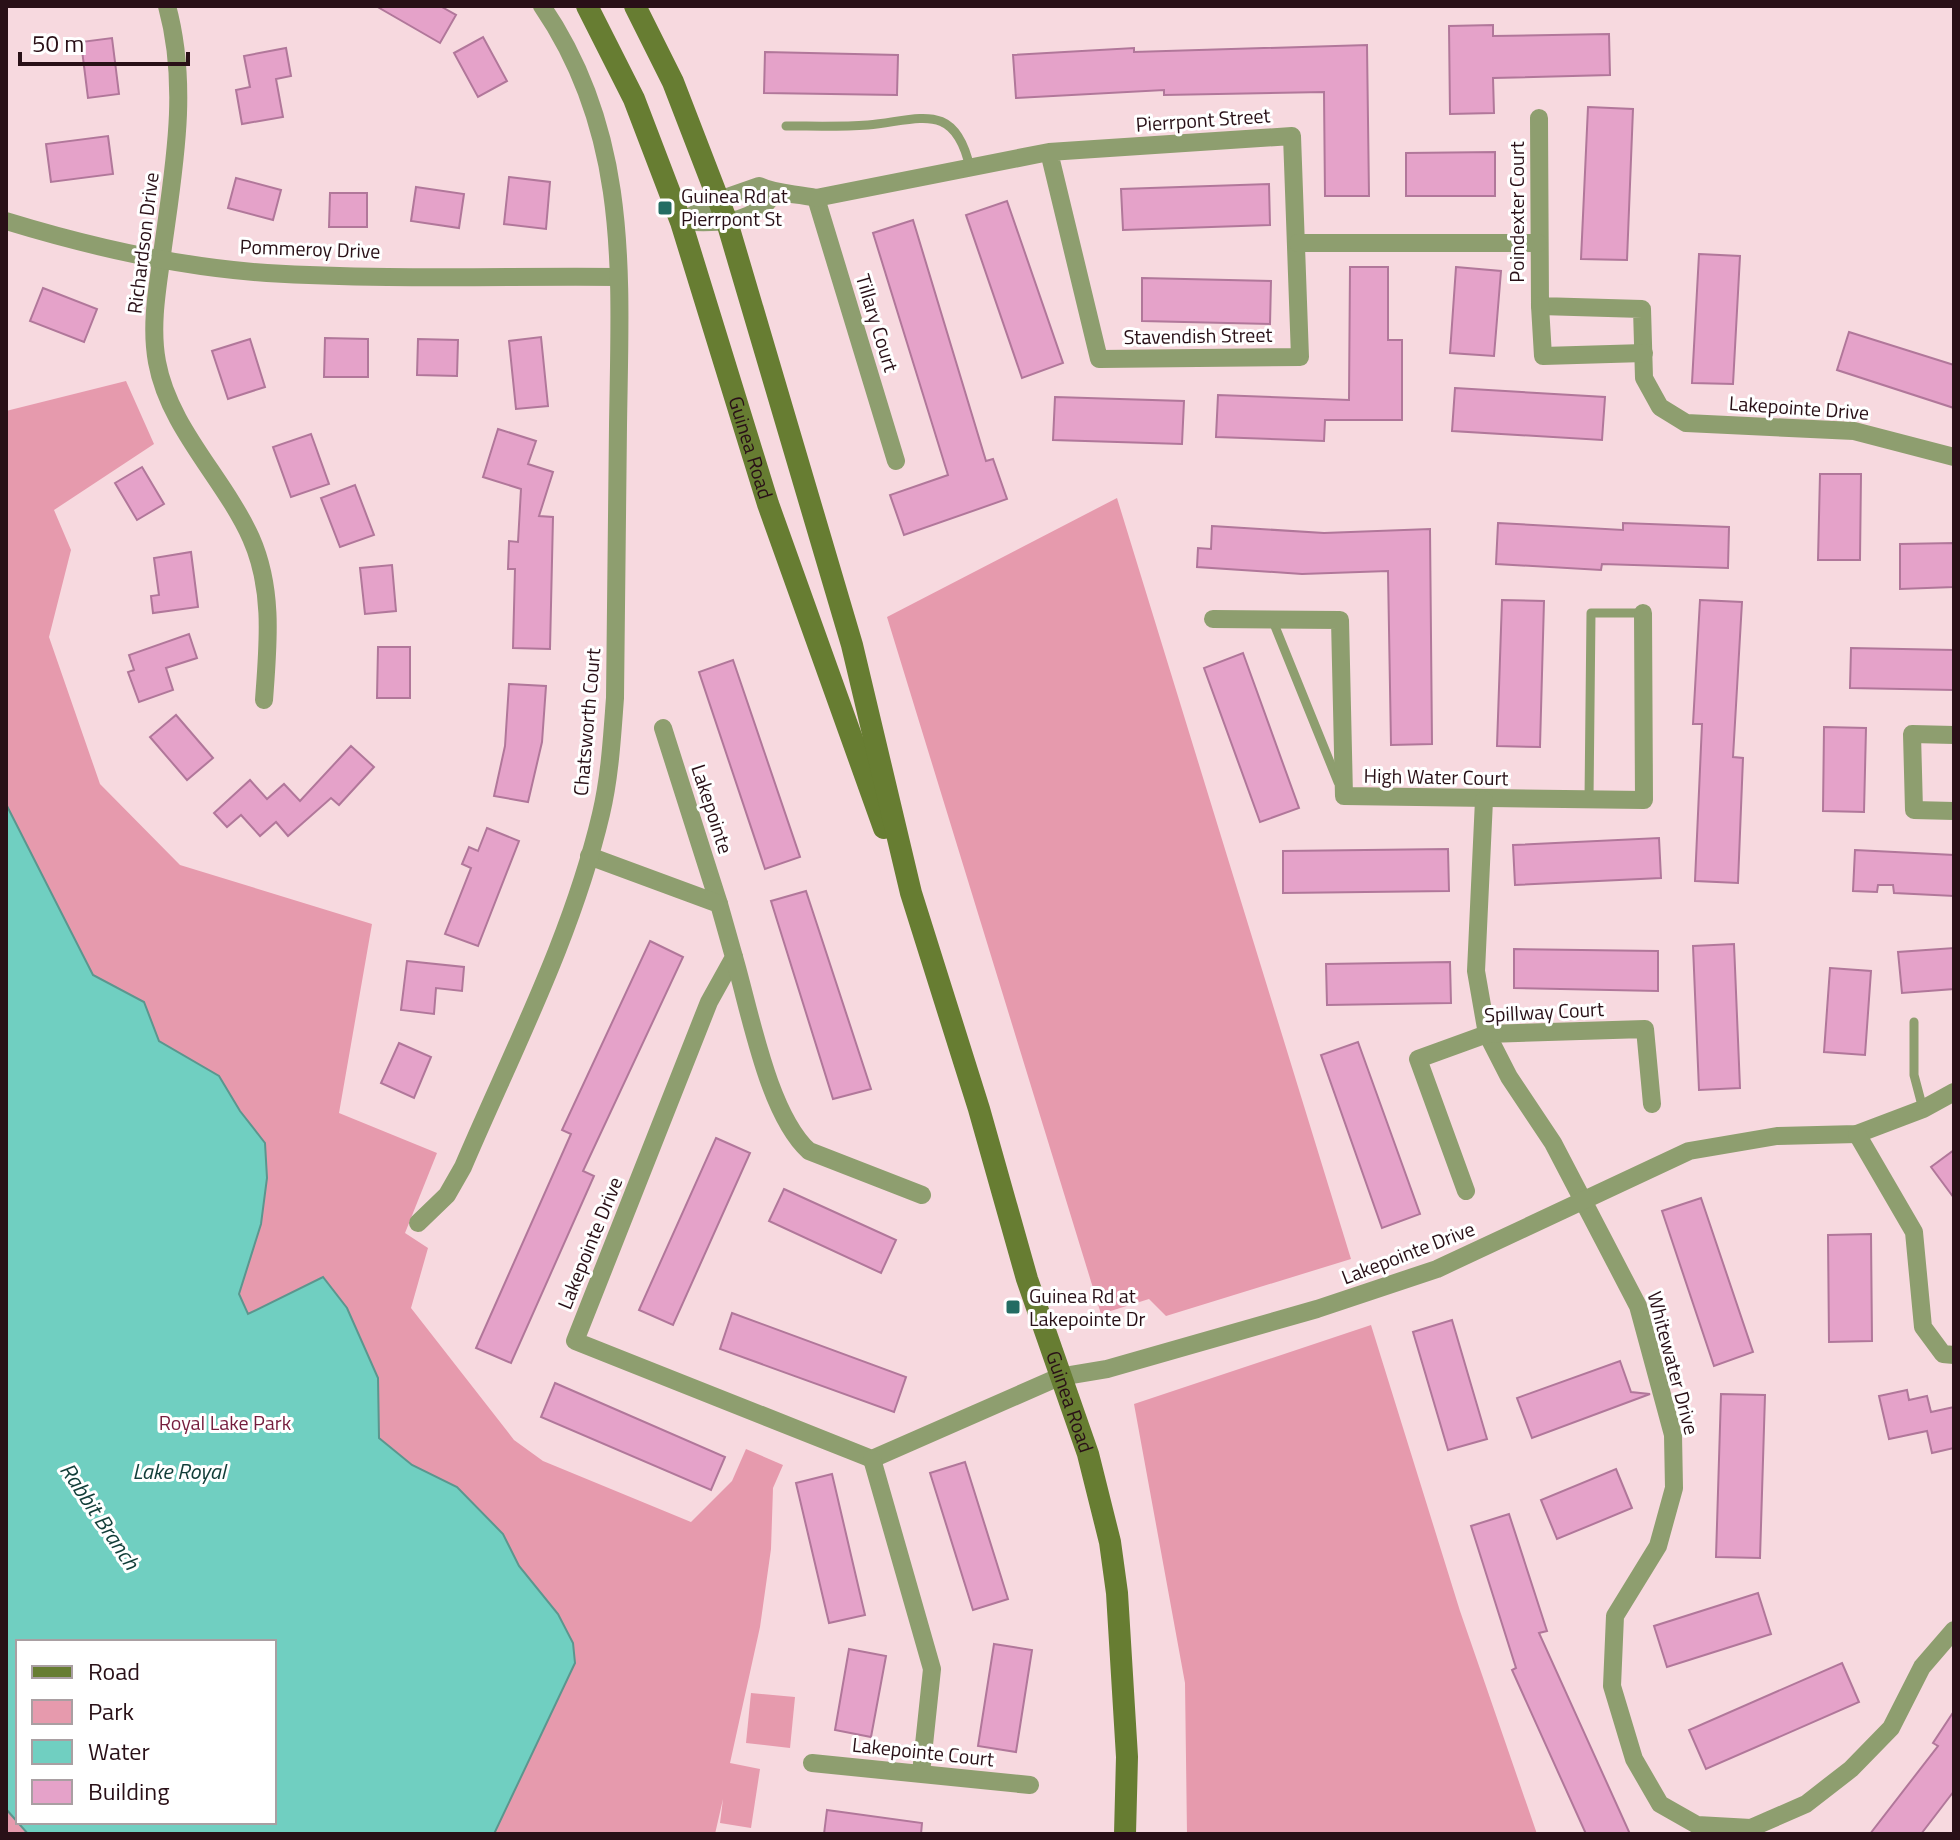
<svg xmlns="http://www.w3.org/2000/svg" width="1960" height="1840" viewBox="0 0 1960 1840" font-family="'Titillium Web',sans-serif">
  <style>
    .green { fill: #e69aad; fill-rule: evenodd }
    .water { fill: #70cfc1; stroke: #5b968e; stroke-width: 2; fill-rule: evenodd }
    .building { fill: #e5a2c9; stroke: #b1779a; stroke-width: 2 }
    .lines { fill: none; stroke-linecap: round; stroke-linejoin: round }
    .service { stroke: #8e9e6f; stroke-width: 9 }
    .minor { stroke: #8e9e6f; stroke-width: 18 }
    .secondary { stroke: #677d32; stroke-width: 22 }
    .poi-dot { fill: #246c63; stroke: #fff; stroke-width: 3 }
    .labels { text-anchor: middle; stroke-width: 6; stroke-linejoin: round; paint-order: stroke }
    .street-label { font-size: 20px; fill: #291017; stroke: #fff }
    .poi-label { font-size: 20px; fill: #291017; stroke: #fff; text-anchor: start }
    .park-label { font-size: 20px; fill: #751d3d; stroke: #fff }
    .water-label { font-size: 22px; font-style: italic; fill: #113d38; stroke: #fff }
  </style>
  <rect width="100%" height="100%" fill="#f7d9df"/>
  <g class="green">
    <path d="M126,381l28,63 -100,66 17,40 -22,87 51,147 80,81 192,59 -33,189 98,40 -32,80 23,15 -17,60 103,132 29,21 148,61 41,-41 14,-32 37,16 -10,23 -2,61 -11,78 -30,136 30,6 -9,59 -31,-5 3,-24 -8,35h-709v-1423zM18,1642h256v180h-256z"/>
    <polygon points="1117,498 1351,1259 1166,1316 1149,1299 1101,1314 887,617"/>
    <polygon points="1371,1325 1460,1611 1537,1834 1187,1834 1185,1683 1134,1404"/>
    <polygon points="751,1693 795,1697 790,1748 746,1743"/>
  </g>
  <path class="water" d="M6,804l87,171 51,27 15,39 60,35 21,35 25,32 2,35 -6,46 -22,70 9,20 75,-37 24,31 31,70 1,60 33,27 45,22 46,47 16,32 39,48 15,29 2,20 -81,171h-466l-22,-25zM18,1642h256v180h-256z"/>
  <g class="building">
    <polygon points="376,6 440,6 456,15 440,43"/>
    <polygon points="1493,25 1493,36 1609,34 1610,75 1493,78 1494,113 1450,114 1449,26"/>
    <polygon points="483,37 507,81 478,97 454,53"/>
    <polygon points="112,38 119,94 88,98 81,42"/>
    <polygon points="1367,45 1369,196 1325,196 1324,92 1164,95 1164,90 1016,98 1013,55 1134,48 1134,52"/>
    <polygon points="286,48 291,76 276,79 283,117 242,124 236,90 250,87 244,56"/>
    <polygon points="765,52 898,55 897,95 764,93"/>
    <polygon points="1588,107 1633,109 1627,260 1581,259"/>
    <polygon points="108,136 113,174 51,182 46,144"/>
    <polygon points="1495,152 1495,196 1406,196 1406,153"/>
    <polygon points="509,177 550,182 546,229 504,224"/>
    <polygon points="236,178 281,190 273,220 228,208"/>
    <polygon points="1269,184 1270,225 1123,230 1121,189"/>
    <polygon points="416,187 464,194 459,228 411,221"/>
    <polygon points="330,193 367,193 367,227 329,227"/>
    <polygon points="1007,201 1063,363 1022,378 966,215"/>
    <polygon points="913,220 986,461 993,459 1007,499 904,535 890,495 948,475 873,233"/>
    <polygon points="1699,254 1740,256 1733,384 1692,383"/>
    <polygon points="1350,267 1388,267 1388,340 1402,340 1402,420 1325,420 1324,441 1216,437 1218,395 1349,400"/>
    <polygon points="1456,267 1501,271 1494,356 1450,353"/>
    <polygon points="1142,278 1271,281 1270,324 1142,321"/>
    <polygon points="43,288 97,309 84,342 30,321"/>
    <polygon points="1849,332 1954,365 1954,408 1837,370"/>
    <polygon points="541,337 548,406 516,409 509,341"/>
    <polygon points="325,338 368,339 368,377 324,377"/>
    <polygon points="250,339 265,387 228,399 212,351"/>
    <polygon points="418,339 458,340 457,376 417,375"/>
    <polygon points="1455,388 1605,397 1602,440 1452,431"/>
    <polygon points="1055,397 1184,401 1182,444 1053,440"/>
    <polygon points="498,429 536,441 528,464 553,472 539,516 553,517 550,649 513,648 515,569 508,569 509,541 518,542 521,489 483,477"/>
    <polygon points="311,434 329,484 291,497 273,447"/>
    <polygon points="142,467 164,504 137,520 115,483"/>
    <polygon points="1820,474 1861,474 1860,560 1818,560"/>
    <polygon points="355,485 374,535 340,547 321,498"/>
    <polygon points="1498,523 1623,530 1623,523 1729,527 1728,568 1602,564 1601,570 1496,564"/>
    <polygon points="1212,526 1324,533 1430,529 1432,744 1391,745 1388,571 1302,574 1197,567 1198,548 1211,549"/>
    <polygon points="1954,543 1954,587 1900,589 1900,544"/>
    <polygon points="191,552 198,607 153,613 151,596 159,595 154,558"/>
    <polygon points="392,565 396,611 365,614 360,568"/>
    <polygon points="1502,600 1544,601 1540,747 1497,746"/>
    <polygon points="1700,600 1742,602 1733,757 1743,758 1738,883 1695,881 1702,724 1693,724"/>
    <polygon points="189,634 197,658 166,668 173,690 139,702 128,672 134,670 129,655"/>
    <polygon points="378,647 410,647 410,698 377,698"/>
    <polygon points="1851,648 1954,650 1954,690 1850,688"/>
    <polygon points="1243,653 1299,808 1260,822 1204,668"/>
    <polygon points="733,660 800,857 765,869 699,672"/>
    <polygon points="509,684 546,686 542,742 528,802 494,796 505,746"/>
    <polygon points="176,715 213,758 187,780 150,737"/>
    <polygon points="1824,727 1866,728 1864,812 1823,811"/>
    <polygon points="351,746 374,767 339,805 331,798 288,836 276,822 260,836 241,815 227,827 214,813 250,780 267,799 284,784 300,801"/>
    <polygon points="487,828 519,841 478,946 445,934 471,868 462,864 469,847 478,851"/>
    <polygon points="1659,838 1661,878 1515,885 1513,845"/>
    <polygon points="1448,849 1449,891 1283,893 1283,851"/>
    <polygon points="1855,850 1954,855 1954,896 1894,893 1893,885 1878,885 1877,892 1853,891"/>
    <polygon points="806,891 871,1089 833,1099 771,901"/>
    <polygon points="650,941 683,957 583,1171 594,1176 511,1363 476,1348 571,1134 562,1130"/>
    <polygon points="1734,944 1740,1088 1699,1090 1693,946"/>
    <polygon points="1954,948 1954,989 1902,993 1898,952"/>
    <polygon points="1514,949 1658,951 1658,991 1514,988"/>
    <polygon points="407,961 464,967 462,991 436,988 434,1014 401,1010"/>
    <polygon points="1450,962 1451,1003 1327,1005 1326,964"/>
    <polygon points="1830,968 1871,971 1865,1055 1824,1052"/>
    <polygon points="1358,1042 1420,1214 1382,1228 1321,1055"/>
    <polygon points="399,1043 431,1057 414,1098 381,1083"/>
    <polygon points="716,1138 750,1153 673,1325 639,1310"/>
    <polygon points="1954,1150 1954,1198 1931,1167"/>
    <polygon points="784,1189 896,1240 881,1273 769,1221"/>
    <polygon points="1701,1198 1753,1352 1714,1366 1662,1211"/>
    <polygon points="1871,1234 1872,1341 1829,1342 1828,1235"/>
    <polygon points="732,1313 906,1377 894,1412 720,1349"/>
    <polygon points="1452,1320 1487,1439 1448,1450 1413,1332"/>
    <polygon points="1620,1361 1631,1392 1650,1394 1532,1438 1517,1398"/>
    <polygon points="555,1383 725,1457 711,1490 541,1417"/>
    <polygon points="1907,1390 1909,1400 1927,1396 1931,1412 1954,1407 1954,1448 1932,1453 1927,1431 1889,1439 1879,1396"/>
    <polygon points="1721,1394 1765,1395 1760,1558 1716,1557"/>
    <polygon points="965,1462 1008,1599 973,1610 930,1473"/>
    <polygon points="1616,1469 1632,1508 1557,1539 1541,1500"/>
    <polygon points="832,1474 865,1615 829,1623 796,1483"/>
    <polygon points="1509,1514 1547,1631 1539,1633 1630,1834 1586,1834 1512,1670 1516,1668 1471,1526"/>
    <polygon points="1758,1593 1771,1634 1667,1667 1654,1626"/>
    <polygon points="994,1644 1032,1650 1016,1752 978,1746"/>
    <polygon points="849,1649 886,1656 871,1737 835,1730"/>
    <polygon points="1842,1663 1859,1702 1706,1769 1689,1730"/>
    <polygon points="1954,1711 1954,1791 1921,1834 1870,1834 1938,1746 1933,1743"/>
    <polygon points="827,1810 922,1823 921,1834 824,1834"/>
  </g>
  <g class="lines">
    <g class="service">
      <path d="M786,126c27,0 55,1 82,-1 52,-5 87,-25 102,43"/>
      <polyline points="1272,619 1338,782"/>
      <polyline points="1589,800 1591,613 1643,613"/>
      <polyline points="1914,1022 1914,1075 1923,1109"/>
    </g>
    <g class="minor">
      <path d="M167,6c22,80 7,161 -4,241 -5,38 -13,77 -6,115 12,66 67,116 94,176 23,52 17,107 13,162"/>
      <polyline points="1539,118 1540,306 1642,309 1644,378 1660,407 1686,423 1854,431 1954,457"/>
      <polyline points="816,198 896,461"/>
      <path d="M6,221c85,26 172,46 261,52 116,7 235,3 351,4"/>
      <path d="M681,222l38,-22 40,-14c19,9 37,7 57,12l233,-46 243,-16 8,221 -201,2 -50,-207"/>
      <path d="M684,222c35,0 70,4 90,-29"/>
      <polyline points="1298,243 1538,243"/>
      <polyline points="1540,306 1543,356 1644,353"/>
      <polyline points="1213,619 1340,620 1344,796 1644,800 1643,613"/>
      <polyline points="663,728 719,904"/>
      <polyline points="1954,735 1912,734 1914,810 1954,811"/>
      <polyline points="1484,800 1476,971 1487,1034 1509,1077 1553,1143 1638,1306 1673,1435 1674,1488 1658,1546 1615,1616 1612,1686 1634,1759 1660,1804 1697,1825 1751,1828 1806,1804 1851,1769 1891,1728 1922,1667 1954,1630"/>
      <polyline points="589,856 719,904 734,957 709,1002 575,1341 872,1459 1059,1377 1107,1369 1317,1309 1437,1269 1689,1151 1777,1136 1857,1134 1923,1109 1954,1092"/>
      <path d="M734,957c16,54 34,157 75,194l113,44"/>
      <polyline points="1857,1134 1914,1232 1923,1327 1943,1354 1954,1355"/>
      <polyline points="1466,1191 1418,1059 1487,1034 1645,1029 1652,1104"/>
      <path d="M418,1223l29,-28 16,-28c49,-115 109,-230 138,-353 9,-38 11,-77 14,-116 1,-90 2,-181 3,-272 2,-149 13,-290 -76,-420"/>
      <polyline points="872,1459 932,1669 921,1773"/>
      <polyline points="812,1763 1030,1785"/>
    </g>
    <g class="secondary">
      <path id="s1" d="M587,6l47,93 47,123 87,282 116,324"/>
      <path id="s2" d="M635,6l38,76 54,140 125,423 59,248 68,216 48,170 61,175 22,88 7,51 10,164 -2,77"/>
    </g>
  </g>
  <g class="poi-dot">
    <rect x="657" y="200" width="16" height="16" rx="4"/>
    <rect x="1005" y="1299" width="16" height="16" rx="4"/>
  </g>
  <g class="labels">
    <g class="street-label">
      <text transform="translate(1203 120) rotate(-4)" y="7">Pierrpont Street</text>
      <text transform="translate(1517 212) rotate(-90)" y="7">Poindexter Court</text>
      <text transform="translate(143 243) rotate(-83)" y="7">Richardson Drive</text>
      <text transform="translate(310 249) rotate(2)" y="7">Pommeroy Drive</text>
      <text transform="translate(877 323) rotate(73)" y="7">Tillary Court</text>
      <text transform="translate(1198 336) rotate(-1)" y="7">Stavendish Street</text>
      <text transform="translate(1799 408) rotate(4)" y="7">Lakepointe Drive</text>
      <text dy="7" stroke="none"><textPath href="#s1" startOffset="472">Guinea Road</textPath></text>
      <text transform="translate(587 722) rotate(-85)" y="7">Chatsworth Court</text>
      <text transform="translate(1436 777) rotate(1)" y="7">High Water Court</text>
      <text transform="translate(712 809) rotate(72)" y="7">Lakepointe</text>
      <text transform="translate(1544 1012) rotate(-3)" y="7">Spillway Court</text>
      <text transform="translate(590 1243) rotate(-68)" y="7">Lakepointe Drive</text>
      <text transform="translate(1408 1253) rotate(-21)" y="7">Lakepointe Drive</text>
      <text transform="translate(1673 1363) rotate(75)" y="7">Whitewater Drive</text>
      <text dy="7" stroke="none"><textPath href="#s2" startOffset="1464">Guinea Road</textPath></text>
      <text transform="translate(923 1752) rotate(6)" y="7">Lakepointe Court</text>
    </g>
    <g class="poi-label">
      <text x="681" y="203">Guinea Rd at<tspan x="681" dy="23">Pierrpont St</tspan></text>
      <text x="1029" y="1303">Guinea Rd at<tspan x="1029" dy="23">Lakepointe Dr</tspan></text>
    </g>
    <g class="park-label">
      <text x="225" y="1430">Royal Lake Park</text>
    </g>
    <g class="water-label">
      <text x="179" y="1479">Lake Royal</text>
      <text transform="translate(100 1516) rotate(56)" y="8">Rabbit Branch</text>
    </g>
  </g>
  <rect width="1960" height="1840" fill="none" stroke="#291017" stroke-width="16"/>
  <rect x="16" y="1640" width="260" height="184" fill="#ffffff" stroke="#a99fa2" stroke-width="2"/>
  <rect x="32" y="1666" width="40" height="12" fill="#677d32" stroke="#a99fa2" stroke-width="2"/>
  <text x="88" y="1680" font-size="24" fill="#291017">Road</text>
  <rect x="32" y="1700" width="40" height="24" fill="#e69aad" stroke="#a99fa2" stroke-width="2"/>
  <text x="88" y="1720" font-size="24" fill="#291017">Park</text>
  <rect x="32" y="1740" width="40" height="24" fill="#70cfc1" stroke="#a99fa2" stroke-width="2"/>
  <text x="88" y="1760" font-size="24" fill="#291017">Water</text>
  <rect x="32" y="1780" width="40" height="24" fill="#e5a2c9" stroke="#a99fa2" stroke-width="2"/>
  <text x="88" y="1800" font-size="24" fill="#291017">Building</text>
  <path d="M20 52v12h168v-12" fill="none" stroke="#291017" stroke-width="4"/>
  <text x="32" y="52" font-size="24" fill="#291017" stroke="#ffffff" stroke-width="6" paint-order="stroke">50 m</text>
</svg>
